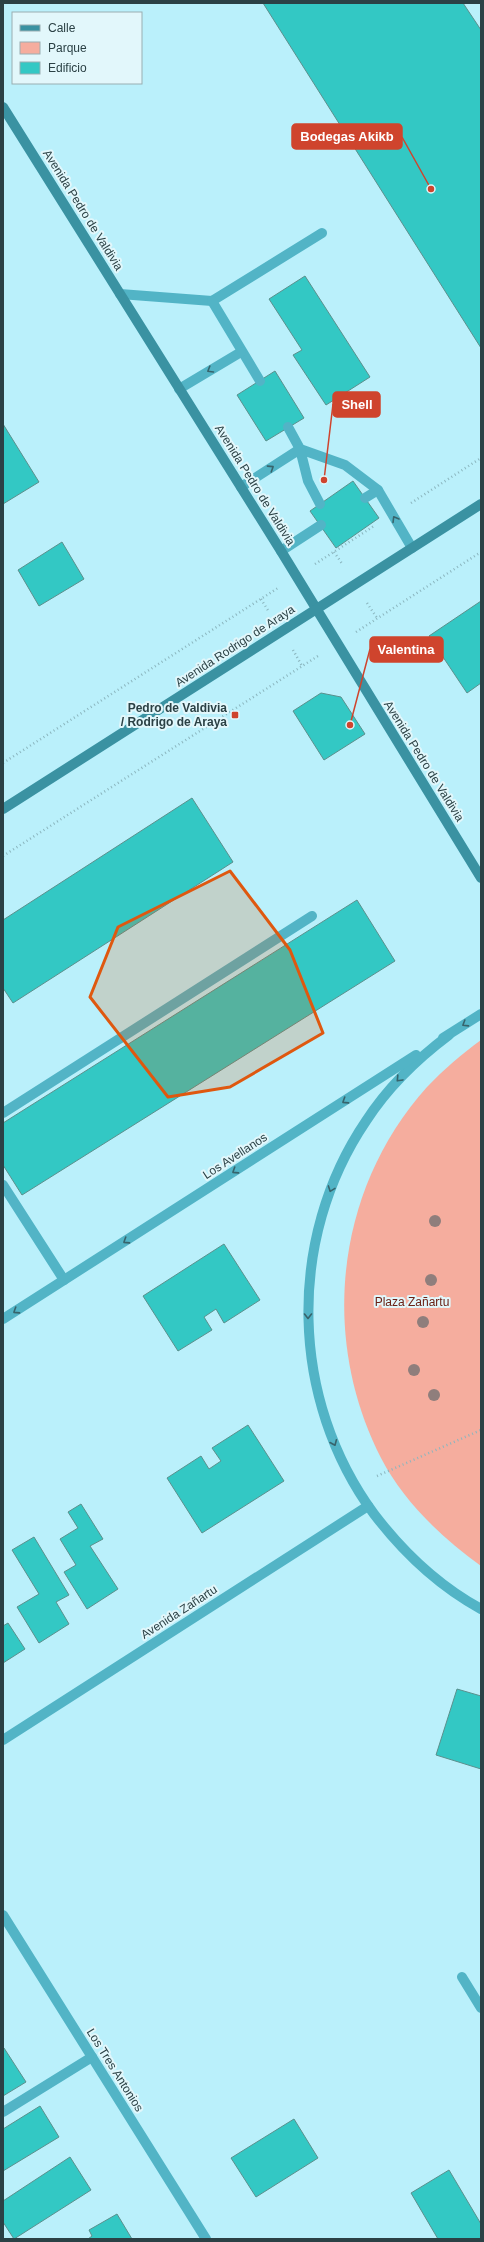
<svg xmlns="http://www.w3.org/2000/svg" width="484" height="2242" viewBox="0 0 484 2242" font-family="Arial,sans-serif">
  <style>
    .green { fill: #f5ad9e }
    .building { fill: #33c8c4; stroke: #5b908d }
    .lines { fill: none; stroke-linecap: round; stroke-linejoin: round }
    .path { stroke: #8bb6bf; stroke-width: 2.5; stroke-dasharray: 1 3; stroke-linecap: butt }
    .service { stroke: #52b4c6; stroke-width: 10 }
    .minor { stroke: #52b4c6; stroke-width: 10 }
    .secondary { stroke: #3a92a2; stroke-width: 10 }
    .tree { fill: #8f7e7c }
    .oneway { stroke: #37646c }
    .marked { fill: #df580f; fill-opacity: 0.2; stroke: #df580f; stroke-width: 3; stroke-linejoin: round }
    .poi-dot { fill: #cf442d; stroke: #e2f7fb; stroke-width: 1.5 }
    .labels { text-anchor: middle; stroke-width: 4; stroke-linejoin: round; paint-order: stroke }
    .street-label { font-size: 12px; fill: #2b4145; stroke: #e2f7fb }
    .poi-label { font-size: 12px; font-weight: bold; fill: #2b4145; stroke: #e2f7fb; text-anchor: end }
    .park-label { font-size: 12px; fill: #6b2115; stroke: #e2f7fb }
    .leader { fill: none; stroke: #cf442d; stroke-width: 1.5 }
    .callout-dot { fill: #cf442d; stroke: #e2f7fb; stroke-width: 1.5 }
    .callout { fill: #cf442d; stroke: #cf442d; stroke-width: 1.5 }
    .callout-label { font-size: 13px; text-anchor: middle; font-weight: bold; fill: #fff }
  </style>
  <rect width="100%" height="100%" fill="#baf0fb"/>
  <path class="green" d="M481,1040v526c-40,-29 -77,-64 -100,-108 -62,-121 -45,-270 46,-371 17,-18 35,-33 54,-47z"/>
  <g class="building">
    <polygon points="263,3 463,3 481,30 481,348"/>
    <polygon points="305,276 370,377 326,405 293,355 302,350 269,299"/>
    <polygon points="275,371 304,418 266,441 237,395"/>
    <polygon points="3,424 39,482 3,504"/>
    <polygon points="353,481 379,518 336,548 310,511"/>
    <polygon points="62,542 84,579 39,606 18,570"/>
    <polygon points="481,601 481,683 467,693 429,636"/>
    <polygon points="321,693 341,697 365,734 324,760 293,711"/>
    <polygon points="192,798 233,862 13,1003 3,988 3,920"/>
    <polygon points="357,900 395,961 22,1195 3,1165 3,1123"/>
    <polygon points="224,1244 260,1300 224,1323 216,1309 204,1317 212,1330 178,1351 143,1296"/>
    <polygon points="248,1425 284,1481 202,1533 167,1478 201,1456 209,1469 221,1461 212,1448"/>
    <polygon points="81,1504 103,1539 90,1546 118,1589 87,1609 64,1572 76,1565 60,1539 78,1528 68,1512"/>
    <polygon points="34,1537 69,1595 56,1602 69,1624 39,1643 17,1607 39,1594 12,1550"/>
    <polygon points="8,1623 25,1649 3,1663 3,1626"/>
    <polygon points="457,1689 481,1696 481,1769 436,1755"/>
    <polygon points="4,2048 26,2082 3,2096 3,2049"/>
    <polygon points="40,2106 59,2137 3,2171 3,2129"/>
    <polygon points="294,2119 318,2158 256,2197 231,2158"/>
    <polygon points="70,2157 91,2190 14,2239 3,2222 3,2201"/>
    <polygon points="449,2170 481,2224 481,2239 438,2239 411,2193"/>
    <polygon points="117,2214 132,2239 88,2239 92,2236 89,2230"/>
  </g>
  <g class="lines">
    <g class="path">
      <polyline points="411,503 481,458"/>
      <polyline points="334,552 343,565"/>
      <polyline points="315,564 374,526"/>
      <polyline points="261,599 269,612"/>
      <polyline points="367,603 377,618"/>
      <polyline points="356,632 481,552"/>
      <polyline points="293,650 302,666"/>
      <polyline points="3,763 278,588"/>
      <polyline points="3,856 318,656"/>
      <polyline points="377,1476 481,1430"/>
    </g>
    <g class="service">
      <polyline points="120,294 212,301 322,233"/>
      <polyline points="212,301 260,381"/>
      <polyline points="179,389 241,352"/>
      <polyline points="288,427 300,449 345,465 378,490 412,548"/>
      <polyline points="241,487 300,449 308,481 320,504"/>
      <polyline points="365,498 378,490"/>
      <polyline points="281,551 321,525"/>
      <polyline points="3,1113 312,916"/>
      <polyline points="3,1185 64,1280"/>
    </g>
    <g class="minor">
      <path d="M449,1035c-32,24 -61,52 -83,86 -80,118 -76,279 8,393 29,38 65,72 107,95"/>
      <polyline points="443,1038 481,1014"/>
      <polyline points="3,1319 416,1055"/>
      <polyline points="3,1740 368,1506"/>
      <polyline points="3,1915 206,2239"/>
      <polyline points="462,1977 481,2008"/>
      <polyline points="3,2112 92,2057"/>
    </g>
    <g class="secondary">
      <polyline points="3,107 281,551 481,878"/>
      <polyline points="3,809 481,504"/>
    </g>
  </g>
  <g class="tree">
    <circle cx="435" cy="1221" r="6"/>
    <circle cx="431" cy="1280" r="6"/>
    <circle cx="423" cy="1322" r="6"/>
    <circle cx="414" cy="1370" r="6"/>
    <circle cx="434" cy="1395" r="6"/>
  </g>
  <defs><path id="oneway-chevron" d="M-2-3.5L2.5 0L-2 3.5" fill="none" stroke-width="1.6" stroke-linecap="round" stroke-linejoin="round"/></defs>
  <g class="oneway">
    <use href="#oneway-chevron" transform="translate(210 370) rotate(149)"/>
    <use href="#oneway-chevron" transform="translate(271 468) rotate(-33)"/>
    <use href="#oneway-chevron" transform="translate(395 519) rotate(-121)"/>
    <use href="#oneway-chevron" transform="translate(465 1024) rotate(148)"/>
    <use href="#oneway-chevron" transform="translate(399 1079) rotate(133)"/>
    <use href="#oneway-chevron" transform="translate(345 1101) rotate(147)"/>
    <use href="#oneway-chevron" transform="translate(235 1171) rotate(147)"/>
    <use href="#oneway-chevron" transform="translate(331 1189) rotate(110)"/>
    <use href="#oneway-chevron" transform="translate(126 1241) rotate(147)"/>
    <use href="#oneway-chevron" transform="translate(16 1311) rotate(147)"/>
    <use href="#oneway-chevron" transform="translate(308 1316) rotate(90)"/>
    <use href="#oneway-chevron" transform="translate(334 1443) rotate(67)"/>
  </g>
  <path class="marked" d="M230,871l60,79 33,83 -93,54 -62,10 -78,-100 28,-70z"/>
  <rect class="poi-dot" x="231" y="711" width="8" height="8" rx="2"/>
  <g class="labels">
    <g class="street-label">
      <text transform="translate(83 210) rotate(58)" y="4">Avenida Pedro de Valdivia</text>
      <text transform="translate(255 485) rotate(58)" y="4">Avenida Pedro de Valdivia</text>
      <text transform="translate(235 646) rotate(-33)" y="4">Avenida Rodrigo de Araya</text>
      <text transform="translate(424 761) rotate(58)" y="4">Avenida Pedro de Valdivia</text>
      <text transform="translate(235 1156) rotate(-33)" y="4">Los Avellanos</text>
      <text transform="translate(179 1612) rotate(-33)" y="4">Avenida Zañartu</text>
      <text transform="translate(115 2070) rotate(58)" y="4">Los Tres Antonios</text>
    </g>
    <g class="poi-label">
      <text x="227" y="712">Pedro de Valdivia<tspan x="227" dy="14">/ Rodrigo de Araya</tspan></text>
    </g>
    <g class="park-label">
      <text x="412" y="1306">Plaza Zañartu</text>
    </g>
  </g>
  <path class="leader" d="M431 189L402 137M324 480L333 404M350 725L370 649"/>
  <g class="callout-dot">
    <circle cx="431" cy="189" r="4"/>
    <circle cx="324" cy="480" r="4"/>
    <circle cx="350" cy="725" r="4"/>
  </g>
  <g class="callout">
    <rect x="292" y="124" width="110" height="25" rx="4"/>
    <rect x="333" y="392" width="47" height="25" rx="4"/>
    <rect x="370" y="637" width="73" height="25" rx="4"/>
  </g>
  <g class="callout-label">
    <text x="347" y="141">Bodegas Akikb</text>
    <text x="357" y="409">Shell</text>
    <text x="406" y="654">Valentina</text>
  </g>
  <rect width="484" height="2242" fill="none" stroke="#2b4145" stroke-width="8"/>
  <rect x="12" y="12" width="130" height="72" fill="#e2f7fb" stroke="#99aeb2"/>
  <rect x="20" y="25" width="20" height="6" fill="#3a92a2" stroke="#99aeb2"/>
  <text x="48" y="32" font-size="12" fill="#2b4145">Calle</text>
  <rect x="20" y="42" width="20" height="12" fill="#f5ad9e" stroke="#99aeb2"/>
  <text x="48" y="52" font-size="12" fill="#2b4145">Parque</text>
  <rect x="20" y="62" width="20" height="12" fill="#33c8c4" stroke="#99aeb2"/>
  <text x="48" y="72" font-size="12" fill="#2b4145">Edificio</text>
</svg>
